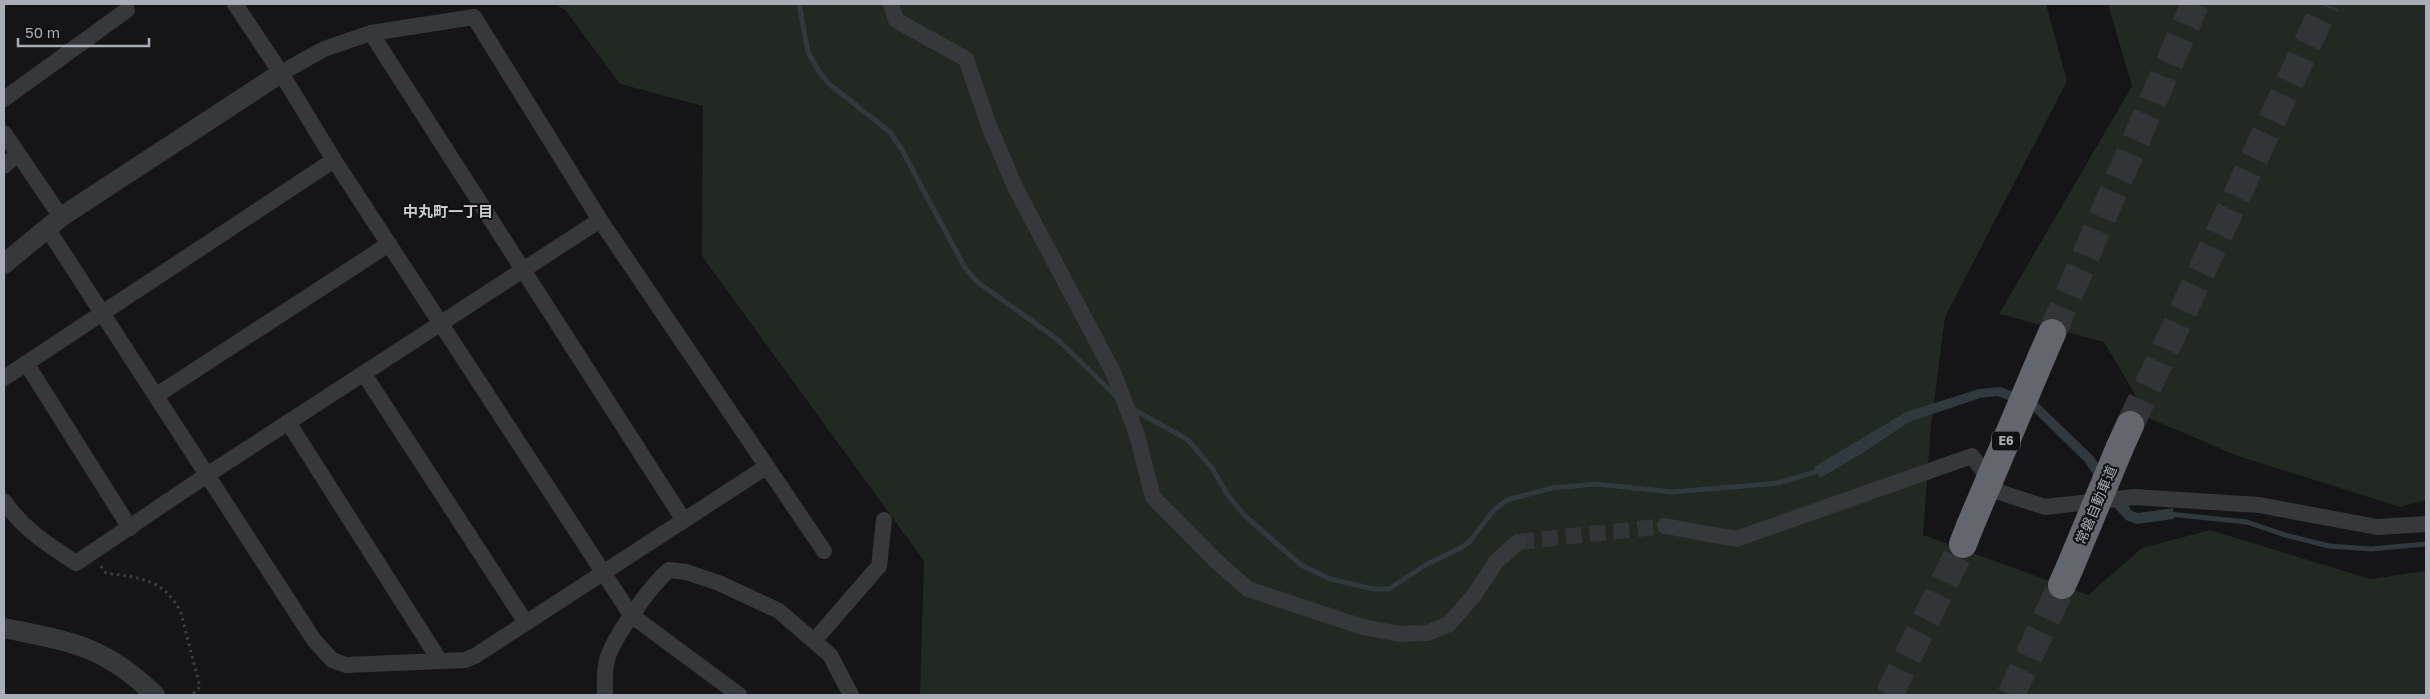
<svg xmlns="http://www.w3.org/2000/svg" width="2430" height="699" viewBox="0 0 2430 699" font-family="'Golos Text','Noto Sans JP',sans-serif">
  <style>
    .green { fill: #222922 }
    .water { fill: #30393e }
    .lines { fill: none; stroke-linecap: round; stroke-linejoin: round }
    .stream { stroke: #30393e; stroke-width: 5 }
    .minor-tunnel { stroke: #333437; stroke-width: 16; stroke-dasharray: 16 8; stroke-linecap: butt }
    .motorway-tunnel { stroke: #333437; stroke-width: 28; stroke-dasharray: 28 14; stroke-linecap: butt }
    .path { stroke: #3d3f42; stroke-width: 3; stroke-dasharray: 2.5 4; stroke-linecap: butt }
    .minor { stroke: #37383b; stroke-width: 16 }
    .tertiary { stroke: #37383b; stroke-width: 20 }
    .motorway { stroke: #63666c; stroke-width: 28 }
    .motorway-bridge { stroke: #63666c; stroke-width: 28 }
    .labels { text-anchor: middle; stroke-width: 4; stroke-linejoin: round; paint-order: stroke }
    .shield { fill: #101012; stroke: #7b7f85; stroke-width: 1 }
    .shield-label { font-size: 12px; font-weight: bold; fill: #a9aeb6 }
    .street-label { font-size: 14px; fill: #a9aeb6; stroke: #101012 }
    .neighbourhood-label { font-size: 15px; font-weight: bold; fill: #c9ccd2; stroke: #101012 }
  </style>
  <rect width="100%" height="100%" fill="#151517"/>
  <g class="green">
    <polygon points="556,4 2046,4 2067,81 1945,317 1931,426 1923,535 2088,595 2142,548 2210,530 2370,579 2426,571 2426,695 920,695 924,561 702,256 703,106 620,84 566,11"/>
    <polygon points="2108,4 2426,4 2426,500 2400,507 2238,456 2149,418 2104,342 1999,314 2132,86"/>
  </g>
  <polygon class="water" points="2000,387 2035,400 2093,456 2132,511 2138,513 2173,508 2174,519 2136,524 2126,520 2115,508 2085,462 2030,408 1997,396 1980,398 1909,422 1861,454 1820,478 1814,467 1906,412 1979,389"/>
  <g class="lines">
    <g class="stream">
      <polyline points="799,4 808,52 818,70 829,84 890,132 902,150 964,266 976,281 1057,339 1117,397"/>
      <polyline points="1131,408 1188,440 1212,468 1227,494 1244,515 1301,565 1330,579 1374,589 1389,589 1427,564 1461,548 1470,541 1493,511 1507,500 1552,488 1596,484 1673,492 1778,483 1821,470"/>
      <polyline points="2169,514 2247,522 2285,535 2329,546 2371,549 2426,544"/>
    </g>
    <polyline class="minor-tunnel" points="1518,542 1665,526"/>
    <g class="motorway-tunnel">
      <polyline points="2052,333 2195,4"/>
      <polyline points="2130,425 2326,4"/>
      <polyline points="1889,695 1963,544"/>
      <polyline points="2011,695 2062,585"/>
    </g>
    <path class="path" d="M101,566l5,7c34,5 59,6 75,40l19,74 -8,8"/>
    <g class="minor">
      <polyline points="235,4 281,73 334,160 631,615 739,695"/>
      <polyline points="891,4 896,20 966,59 989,126 1016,189 1114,374 1137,435 1153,497 1215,560 1248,589 1363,627 1399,634 1427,633 1449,624 1475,594 1496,562 1518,542"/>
      <polyline points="371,33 683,519"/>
      <polyline points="281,73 324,49 371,33 474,17 600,220 824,551"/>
      <polyline points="4,99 127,10"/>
      <polyline points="4,133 61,217"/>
      <polyline points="4,166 18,154"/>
      <polyline points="47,228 314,640 332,660 346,665 465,660 475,656 766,467"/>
      <polyline points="26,363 130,528"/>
      <polyline points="364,374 526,623"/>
      <polyline points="4,378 334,160"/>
      <polyline points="157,395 389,244"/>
      <polyline points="288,422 440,661"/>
      <path d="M4,501c20,29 43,43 72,62l131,-88 393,-255"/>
      <polyline points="1665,526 1736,539 1972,456 1999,492 2045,507 2134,497 2259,505 2377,527 2426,524"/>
      <polyline points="814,641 879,566 884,520"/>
      <path d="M605,695c0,-11 -1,-24 2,-35 5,-21 45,-76 62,-90l17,2 33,11 60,28 51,44 21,40"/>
    </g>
    <g class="tertiary">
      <polyline points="4,264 61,217 281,73"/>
      <path d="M4,628c67,14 100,17 151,67"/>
    </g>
    <g class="motorway">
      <polyline points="2042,356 2052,333"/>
      <polyline points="2120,447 2130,425"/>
      <polyline points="1963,544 1970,526"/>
      <polyline points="2062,585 2070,567"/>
    </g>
    <g class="motorway-bridge">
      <polyline points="1970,526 2042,356"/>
      <polyline points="2070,567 2120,447"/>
    </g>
  </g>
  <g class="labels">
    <rect class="shield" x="1992" y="431.5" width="28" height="19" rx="4"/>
    <g class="shield-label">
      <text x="2006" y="445">E6</text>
    </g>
    <g class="street-label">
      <text transform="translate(2096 505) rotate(-67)" y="5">常磐自動車道</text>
    </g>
    <g class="neighbourhood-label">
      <text x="448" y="217">中丸町一丁目</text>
    </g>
  </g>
  <rect width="2430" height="699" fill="none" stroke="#a9aeb6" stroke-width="10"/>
  <path d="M18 38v8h131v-8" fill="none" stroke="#a9aeb6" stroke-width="2.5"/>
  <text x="25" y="38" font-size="15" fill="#a9aeb6" stroke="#101012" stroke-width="4" paint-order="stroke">50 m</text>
</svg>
